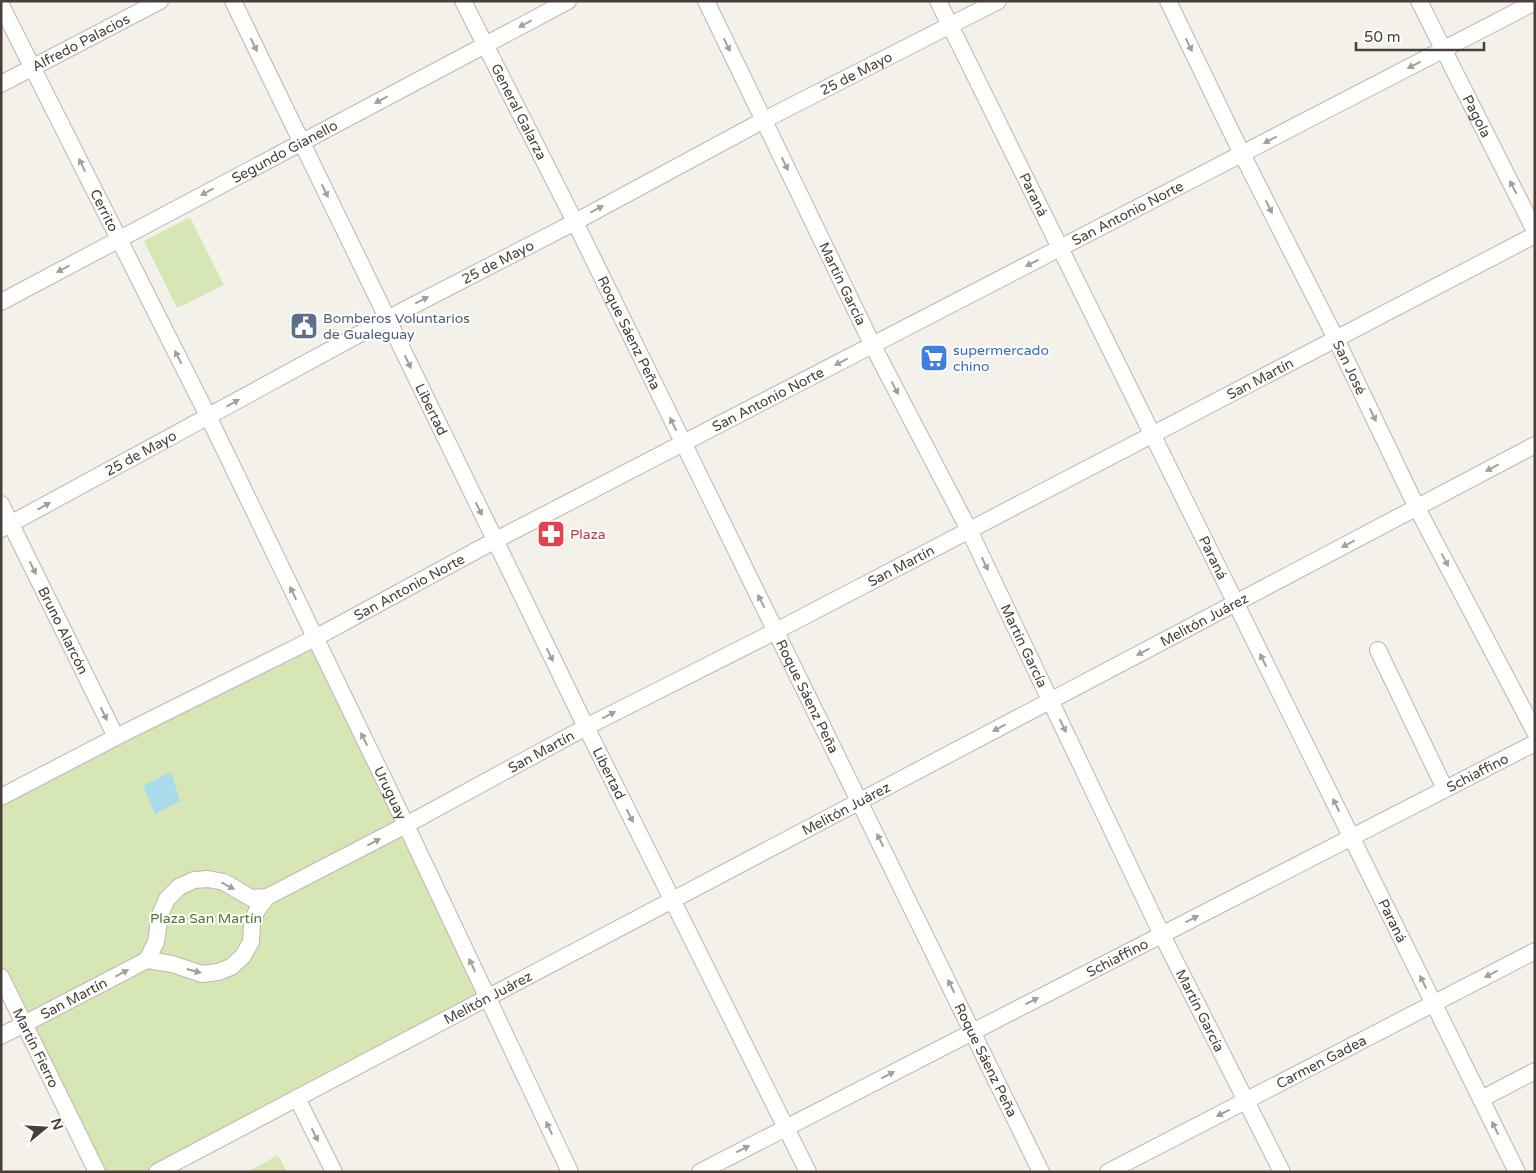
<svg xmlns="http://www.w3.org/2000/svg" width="1536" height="1173" viewBox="0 0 1536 1173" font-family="'Varela Round',sans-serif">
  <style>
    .green { fill: #d7e6b5 }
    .water { fill: #aadbed }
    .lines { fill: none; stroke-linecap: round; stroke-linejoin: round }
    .minor-casing { stroke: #bfb6ad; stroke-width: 18 }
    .minor { stroke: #fff; stroke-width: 16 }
    .oneway { fill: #a49f9c }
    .labels { text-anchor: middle; stroke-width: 4; stroke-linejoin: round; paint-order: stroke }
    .street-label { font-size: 14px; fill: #483f38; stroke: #fff }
    .service-label { font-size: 14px; fill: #4e5e75; stroke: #fff; text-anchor: start }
    .shop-label { font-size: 14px; fill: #366cbe; stroke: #fff; text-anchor: start }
    .health-label { font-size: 14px; fill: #be3a42; stroke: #fff; text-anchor: start }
    .park-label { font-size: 14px; fill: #54772e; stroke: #fff }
  </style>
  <rect width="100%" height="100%" fill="#f4f0ea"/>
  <g class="green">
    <polygon points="190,217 224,285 177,308 144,241"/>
    <polygon points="315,638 487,998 157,1172 97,1172 1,977 1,797"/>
    <polygon points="278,1155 287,1172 247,1172"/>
  </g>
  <polygon class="water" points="171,772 180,801 155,814 143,786"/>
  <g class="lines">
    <defs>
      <g id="minor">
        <path id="s1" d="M233,1l353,726 222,445"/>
        <path id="s2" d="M463,1l112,221 466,950"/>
        <path id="s3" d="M706,1l167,345 96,184 193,405 120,237"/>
        <path id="s4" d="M938,1l579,1171"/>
        <path id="s5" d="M1168,1l74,153 94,185 81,169 118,224"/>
        <path id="s6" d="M1419,1l116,230"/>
        <path id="s7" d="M1,5l207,411 198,409 164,347"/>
        <path id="s8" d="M1,84l159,-83"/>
        <path id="s9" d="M1,302l567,-301"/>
        <path id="s10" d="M1,504l115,233"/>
        <path id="s11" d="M1,529l386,-210 188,-97 189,-102 234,-119"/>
        <polyline points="1378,650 1445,789"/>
        <path id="s12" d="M1,797l115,-60 199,-99 179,-97 1041,-539"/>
        <polyline points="147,960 172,964 202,974 218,972 231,967 243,956 251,942 252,923 257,910 267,897"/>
        <path id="s13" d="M1,977l96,195"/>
        <path id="s14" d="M1,1036l146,-76 9,-18 4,-27 7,-16 12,-12 15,-7 14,-1 16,3 27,16 16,-1 139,-72 180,-98 190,-96 759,-396"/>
        <polyline points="297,1098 334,1172"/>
        <polyline points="1481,1099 1535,1071"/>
        <path id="s15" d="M157,1172l1378,-727"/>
        <path id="s16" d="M700,1172l835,-429"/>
        <path id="s17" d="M1108,1172l427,-221"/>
      </g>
    </defs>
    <use href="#minor" class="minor-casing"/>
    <use href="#minor" class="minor"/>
  </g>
  <defs><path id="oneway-solid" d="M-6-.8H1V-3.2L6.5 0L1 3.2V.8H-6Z" transform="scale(1.25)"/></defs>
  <g class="oneway">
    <use href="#oneway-solid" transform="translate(525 24) rotate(152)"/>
    <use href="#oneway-solid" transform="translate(254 45) rotate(64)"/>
    <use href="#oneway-solid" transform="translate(727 45) rotate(64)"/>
    <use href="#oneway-solid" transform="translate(1189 45) rotate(64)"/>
    <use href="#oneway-solid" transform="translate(1414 65) rotate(153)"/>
    <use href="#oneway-solid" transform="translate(381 100) rotate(152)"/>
    <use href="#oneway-solid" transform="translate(1270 140) rotate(153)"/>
    <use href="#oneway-solid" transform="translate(785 164) rotate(64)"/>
    <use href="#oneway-solid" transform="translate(82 165) rotate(-116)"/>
    <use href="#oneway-solid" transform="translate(1513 187) rotate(-117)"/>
    <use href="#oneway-solid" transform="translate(325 191) rotate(64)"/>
    <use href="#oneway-solid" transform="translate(207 192) rotate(152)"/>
    <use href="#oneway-solid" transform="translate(1269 207) rotate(63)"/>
    <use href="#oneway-solid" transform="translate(597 209) rotate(-28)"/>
    <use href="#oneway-solid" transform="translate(1032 263) rotate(153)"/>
    <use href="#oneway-solid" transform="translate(63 269) rotate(152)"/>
    <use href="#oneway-solid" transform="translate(422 300) rotate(-27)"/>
    <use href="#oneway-solid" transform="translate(178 357) rotate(-117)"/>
    <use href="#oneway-solid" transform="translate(408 362) rotate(64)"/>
    <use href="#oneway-solid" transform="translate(841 362) rotate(153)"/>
    <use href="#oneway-solid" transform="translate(895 388) rotate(62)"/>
    <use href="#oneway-solid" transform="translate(233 403) rotate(-29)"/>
    <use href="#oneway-solid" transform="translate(1373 415) rotate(64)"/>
    <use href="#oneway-solid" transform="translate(673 424) rotate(-116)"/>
    <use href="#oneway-solid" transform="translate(1492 468) rotate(152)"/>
    <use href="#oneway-solid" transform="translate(44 506) rotate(-29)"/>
    <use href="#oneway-solid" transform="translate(479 509) rotate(64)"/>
    <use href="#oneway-solid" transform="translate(1348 544) rotate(152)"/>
    <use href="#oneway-solid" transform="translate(1445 560) rotate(62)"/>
    <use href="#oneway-solid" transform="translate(985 564) rotate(65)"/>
    <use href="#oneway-solid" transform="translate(33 568) rotate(64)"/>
    <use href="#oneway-solid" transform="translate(293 593) rotate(-116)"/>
    <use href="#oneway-solid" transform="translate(761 601) rotate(-117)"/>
    <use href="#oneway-solid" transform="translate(1143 652) rotate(152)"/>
    <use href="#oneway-solid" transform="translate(550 655) rotate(64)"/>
    <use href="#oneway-solid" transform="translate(1263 660) rotate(-116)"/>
    <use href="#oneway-solid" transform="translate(104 714) rotate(64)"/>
    <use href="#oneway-solid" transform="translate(609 715) rotate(-27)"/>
    <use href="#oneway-solid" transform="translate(1063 726) rotate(65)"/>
    <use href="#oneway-solid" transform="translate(999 728) rotate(152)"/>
    <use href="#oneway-solid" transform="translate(364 739) rotate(-116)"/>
    <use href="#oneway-solid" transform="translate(1336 805) rotate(-116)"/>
    <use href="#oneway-solid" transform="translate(630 816) rotate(63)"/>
    <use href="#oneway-solid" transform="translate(880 840) rotate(-116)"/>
    <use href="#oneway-solid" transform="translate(374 842) rotate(-28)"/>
    <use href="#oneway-solid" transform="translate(228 886) rotate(28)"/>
    <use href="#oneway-solid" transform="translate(1192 919) rotate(-27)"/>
    <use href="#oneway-solid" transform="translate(472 965) rotate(-115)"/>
    <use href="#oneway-solid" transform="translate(194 971) rotate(15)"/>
    <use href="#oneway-solid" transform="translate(122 973) rotate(-28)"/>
    <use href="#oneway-solid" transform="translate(1491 974) rotate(153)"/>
    <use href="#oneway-solid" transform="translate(1423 982) rotate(-116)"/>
    <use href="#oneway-solid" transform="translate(951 986) rotate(-116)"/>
    <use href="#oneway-solid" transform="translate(1032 1001) rotate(-27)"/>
    <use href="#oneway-solid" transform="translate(888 1075) rotate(-27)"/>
    <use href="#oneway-solid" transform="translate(1223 1113) rotate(153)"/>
    <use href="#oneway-solid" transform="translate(549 1128) rotate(-115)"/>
    <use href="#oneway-solid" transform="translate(1495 1128) rotate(-116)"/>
    <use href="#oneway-solid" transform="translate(315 1135) rotate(63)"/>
    <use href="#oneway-solid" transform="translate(743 1149) rotate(-27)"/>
  </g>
  <defs>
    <symbol id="civic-square" viewBox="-11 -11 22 22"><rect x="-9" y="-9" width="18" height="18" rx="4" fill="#5c6f8a" stroke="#fff"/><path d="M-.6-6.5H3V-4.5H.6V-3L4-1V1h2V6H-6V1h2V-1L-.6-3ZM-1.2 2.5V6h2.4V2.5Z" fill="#fff"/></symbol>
    <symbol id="supermarket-square" viewBox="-11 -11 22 22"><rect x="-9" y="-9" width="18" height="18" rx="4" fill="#3f7fe0" stroke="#fff"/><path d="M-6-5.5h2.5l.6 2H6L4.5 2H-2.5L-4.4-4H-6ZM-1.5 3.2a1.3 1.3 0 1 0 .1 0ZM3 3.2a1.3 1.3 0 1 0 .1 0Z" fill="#fff"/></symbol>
    <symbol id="pharmacy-square" viewBox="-11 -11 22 22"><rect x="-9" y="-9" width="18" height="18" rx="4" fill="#e0444e" stroke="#fff"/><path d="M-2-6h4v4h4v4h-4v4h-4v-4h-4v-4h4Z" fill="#fff"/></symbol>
  </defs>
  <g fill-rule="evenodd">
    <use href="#civic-square" x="288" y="310" width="32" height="32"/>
    <use href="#supermarket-square" x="918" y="342" width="32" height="32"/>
    <use href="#pharmacy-square" x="535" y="518" width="32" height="32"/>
  </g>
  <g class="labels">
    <g class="street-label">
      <text dy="5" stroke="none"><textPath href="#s8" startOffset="90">Alfredo Palacios</textPath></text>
      <text dy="5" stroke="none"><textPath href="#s11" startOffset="969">25 de Mayo</textPath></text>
      <text dy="5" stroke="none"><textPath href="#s2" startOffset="124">General Galarza</textPath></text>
      <text dy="5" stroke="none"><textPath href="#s6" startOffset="129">Pagola</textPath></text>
      <text dy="5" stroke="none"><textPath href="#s9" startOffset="321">Segundo Gianello</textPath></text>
      <text dy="5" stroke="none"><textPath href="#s4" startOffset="216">Paraná</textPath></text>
      <text dy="5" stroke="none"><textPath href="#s7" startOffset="230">Cerrito</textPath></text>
      <text dy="5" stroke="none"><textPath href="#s12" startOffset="1269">San Antonio Norte</textPath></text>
      <text dy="5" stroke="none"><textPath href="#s11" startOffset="564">25 de Mayo</textPath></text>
      <text dy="5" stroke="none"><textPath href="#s3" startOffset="314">Martín García</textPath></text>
      <text dy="5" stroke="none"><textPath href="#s2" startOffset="371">Roque Sáenz Peña</textPath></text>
      <text dy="5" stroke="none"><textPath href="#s5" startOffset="409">San José</textPath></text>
      <text dy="5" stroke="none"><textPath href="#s14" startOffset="1461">San Martín</textPath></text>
      <text dy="5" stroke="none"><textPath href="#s12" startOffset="864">San Antonio Norte</textPath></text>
      <text dy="5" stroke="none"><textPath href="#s1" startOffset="454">Libertad</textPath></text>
      <text dy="5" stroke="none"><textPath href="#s11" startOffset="159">25 de Mayo</textPath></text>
      <text dy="5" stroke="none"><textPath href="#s4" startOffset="621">Paraná</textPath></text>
      <text dy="5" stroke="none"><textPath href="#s14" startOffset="1056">San Martín</textPath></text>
      <text dy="5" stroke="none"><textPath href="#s12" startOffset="459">San Antonio Norte</textPath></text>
      <text dy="5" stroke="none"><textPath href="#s15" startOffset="1184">Melitón Juárez</textPath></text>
      <text dy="5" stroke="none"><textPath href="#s10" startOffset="141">Bruno Alarcón</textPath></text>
      <text dy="5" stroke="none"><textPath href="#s3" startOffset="719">Martín García</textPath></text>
      <text dy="5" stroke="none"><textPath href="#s2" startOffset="776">Roque Sáenz Peña</textPath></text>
      <text dy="5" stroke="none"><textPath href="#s14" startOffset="651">San Martín</textPath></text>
      <text dy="5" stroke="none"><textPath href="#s16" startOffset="874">Schiaffino</textPath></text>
      <text dy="5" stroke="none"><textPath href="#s1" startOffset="859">Libertad</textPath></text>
      <text dy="5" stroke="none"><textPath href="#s7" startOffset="879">Uruguay</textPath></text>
      <text dy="5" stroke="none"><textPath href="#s15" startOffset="779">Melitón Juárez</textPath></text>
      <text dy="5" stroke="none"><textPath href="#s4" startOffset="1026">Paraná</textPath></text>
      <text dy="5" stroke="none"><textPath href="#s16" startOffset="469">Schiaffino</textPath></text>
      <text dy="5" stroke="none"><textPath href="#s15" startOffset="374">Melitón Juárez</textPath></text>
      <text dy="5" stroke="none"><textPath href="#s14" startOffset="82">San Martín</textPath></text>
      <text dy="5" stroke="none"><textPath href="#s3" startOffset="1124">Martín García</textPath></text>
      <text dy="5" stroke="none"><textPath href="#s13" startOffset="79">Martín Fierro</textPath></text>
      <text dy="5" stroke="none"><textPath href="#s2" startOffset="1181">Roque Sáenz Peña</textPath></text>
      <text dy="5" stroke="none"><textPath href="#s17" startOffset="240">Carmen Gadea</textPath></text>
    </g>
    <g class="service-label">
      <text x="323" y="323">Bomberos Voluntarios<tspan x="323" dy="16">de Gualeguay</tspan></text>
    </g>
    <g class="shop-label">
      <text x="953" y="355">supermercado<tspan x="953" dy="16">chino</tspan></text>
    </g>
    <g class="health-label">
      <text x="570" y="539">Plaza</text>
    </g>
    <g class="park-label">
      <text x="206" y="923">Plaza San Martín</text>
    </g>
  </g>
  <rect width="1536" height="1173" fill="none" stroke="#483f38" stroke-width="5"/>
  <g transform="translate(45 1128) rotate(72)" stroke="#ffffff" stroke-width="4" paint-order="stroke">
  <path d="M0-4L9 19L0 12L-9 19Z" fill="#483f38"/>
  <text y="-8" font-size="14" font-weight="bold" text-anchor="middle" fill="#483f38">N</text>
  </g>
  <path d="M1356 42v8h128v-8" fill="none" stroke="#483f38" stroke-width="2.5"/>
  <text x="1364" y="42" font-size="15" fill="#483f38" stroke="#ffffff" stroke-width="4" paint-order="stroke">50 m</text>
</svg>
